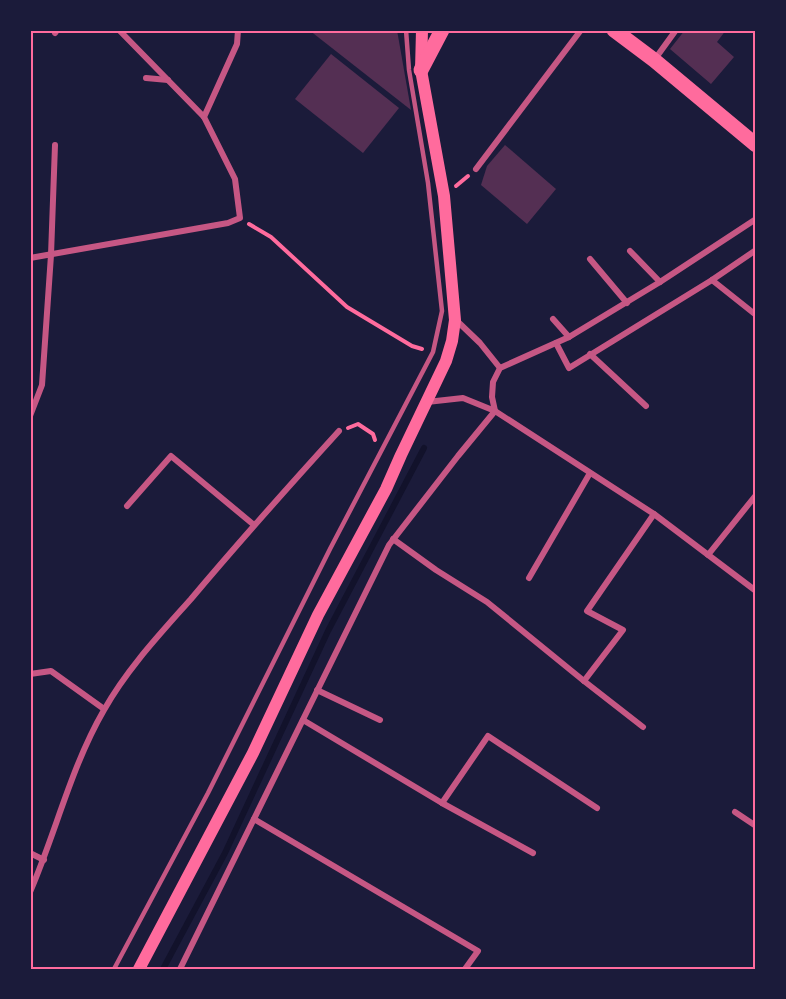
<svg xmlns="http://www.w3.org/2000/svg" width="786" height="999" viewBox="0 0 786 999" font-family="Ubuntu,sans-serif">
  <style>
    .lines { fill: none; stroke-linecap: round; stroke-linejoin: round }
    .stream { stroke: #12122b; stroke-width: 6 }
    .building { fill: #542f53 }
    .path { stroke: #ff6b9d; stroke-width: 4 }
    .service { stroke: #c65784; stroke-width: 4.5 }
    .minor { stroke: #c65784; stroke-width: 6 }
    .secondary { stroke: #ff6b9d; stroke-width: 12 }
    .primary { stroke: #ff6b9d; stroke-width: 15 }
    .neatline { fill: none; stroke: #ff6b9d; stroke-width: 2 }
  </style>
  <rect width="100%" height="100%" fill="#1b1b3a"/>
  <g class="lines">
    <polyline class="stream" points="163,969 225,853 328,631 424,448"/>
  </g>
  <g class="building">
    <polygon points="309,30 397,30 411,110"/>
    <polygon points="685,30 726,30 717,42 734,57 711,84 670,49"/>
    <polygon points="331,54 399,108 363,153 295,99"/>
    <polygon points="505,145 556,189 527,224 481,185 487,166"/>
  </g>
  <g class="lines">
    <g class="path">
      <polyline points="456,186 468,176"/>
      <polyline points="249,224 271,237 347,307 412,346 422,349"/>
      <polyline points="348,428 358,424 373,434 375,440"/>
    </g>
    <polyline class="service" points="114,969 208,793 330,549 433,352 442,311 428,183 409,70 406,30"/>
    <g class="minor">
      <polyline points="55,33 57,30"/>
      <polyline points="655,59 676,30"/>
      <polyline points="146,78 168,80"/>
      <polyline points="204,117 237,44 238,30"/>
      <polyline points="476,169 581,30"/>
      <polyline points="630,251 660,282"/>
      <polyline points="30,258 228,223 240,218 235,179 204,117 119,30"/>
      <polyline points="590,259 627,303"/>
      <polyline points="712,280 756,315"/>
      <polyline points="553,319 569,337"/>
      <polyline points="456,320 480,343 500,368"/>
      <polyline points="556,343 569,368 712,280 756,250"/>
      <polyline points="590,354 646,406"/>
      <polyline points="427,402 463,398 495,411 654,514 756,591"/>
      <polyline points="495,411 492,397 493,382 500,368 569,337 660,282 756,219"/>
      <polyline points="30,416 42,385 51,255 55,145"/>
      <polyline points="127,506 171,456 254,525"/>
      <polyline points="393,539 436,570 487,602 584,681 643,727"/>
      <polyline points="708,555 756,495"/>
      <polyline points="529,578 590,473"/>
      <polyline points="30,674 51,671 104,709"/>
      <polyline points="584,681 623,630 587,611 654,514"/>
      <polyline points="317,690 380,720"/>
      <polyline points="303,720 442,803 533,853"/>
      <polyline points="442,803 488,736 597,808"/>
      <polyline points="735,812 756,826"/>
      <polyline points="254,819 478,951 465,969"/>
      <polyline points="30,853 44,860"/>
      <path d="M30,892c26,-60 41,-125 74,-182 23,-41 56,-76 87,-111 48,-57 98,-113 148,-168"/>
      <polyline points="180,969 389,545 458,456 495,411"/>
    </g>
    <polyline class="secondary" points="139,969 253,753 318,615 386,489 401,455 446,361 452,341 455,320 444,196 421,70 422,30"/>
    <g class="primary">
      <polyline points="614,30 654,60 756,145"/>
      <polyline points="421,70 442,30"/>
    </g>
  </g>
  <rect width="786" height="999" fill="none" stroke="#1b1b3a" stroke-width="63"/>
  <rect x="32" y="32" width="722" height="936" class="neatline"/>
</svg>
